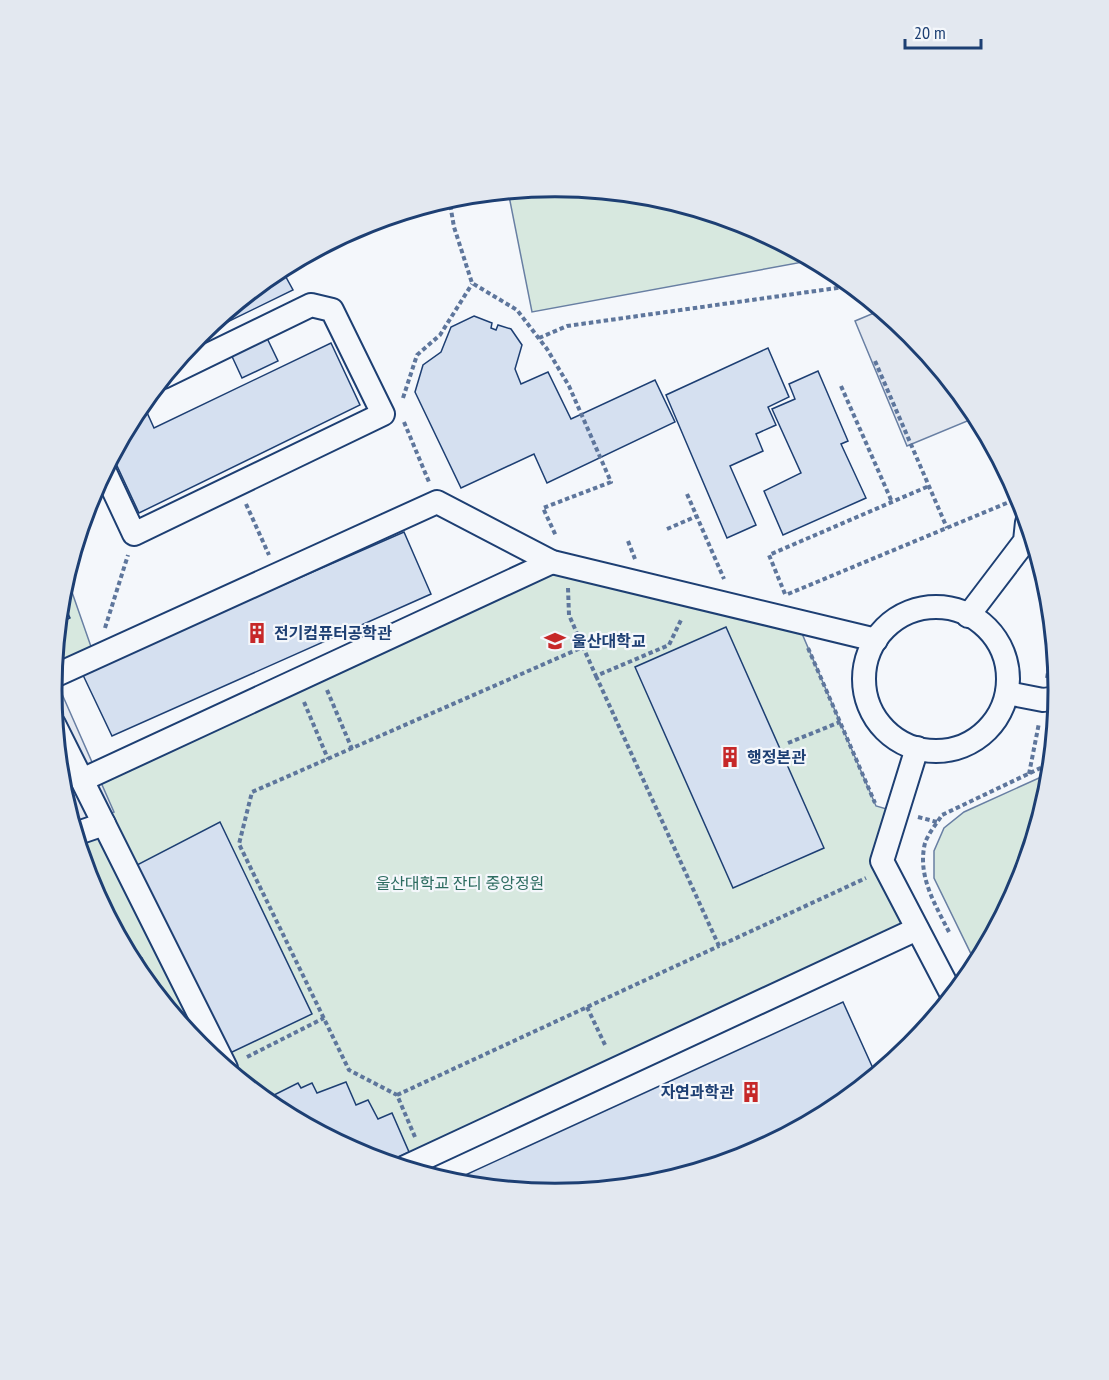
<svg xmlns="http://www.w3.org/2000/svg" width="1109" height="1380" viewBox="0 0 1109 1380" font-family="'PT Sans Narrow','Noto Sans KR',sans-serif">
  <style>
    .green { fill: #d7e8df; stroke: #687fa3; stroke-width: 1.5 }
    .parking { fill: #e3e8f0; stroke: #687fa3; stroke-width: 1.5 }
    .building { fill: #d5e0f0; stroke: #1d3f73; stroke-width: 1.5 }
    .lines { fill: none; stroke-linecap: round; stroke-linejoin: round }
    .street-casing { stroke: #1d3f73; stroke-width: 26 }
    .path { stroke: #5e769c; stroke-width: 4; stroke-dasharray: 4.5 3; stroke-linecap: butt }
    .street { stroke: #f4f7fb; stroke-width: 22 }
    .labels { text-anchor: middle; stroke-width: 4.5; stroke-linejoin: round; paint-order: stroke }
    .poi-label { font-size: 16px; font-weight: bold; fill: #1d3f73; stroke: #f4f7fb; text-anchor: start }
    .park-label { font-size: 16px; fill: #2c6c60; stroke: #f4f7fb }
    .rim { fill: none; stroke: #1d3f73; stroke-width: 3 }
  </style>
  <rect width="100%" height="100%" fill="#f4f7fb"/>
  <g class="green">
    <polygon points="555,187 653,196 747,225 814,260 532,312 508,191"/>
    <polygon points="552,562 797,622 876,806 897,812 882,861 917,929 403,1168 362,1155 274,1108 226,1068 82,780"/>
    <polygon points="66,575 95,658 52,677 61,591"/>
    <polygon points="1050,773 1048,789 1020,883 976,964 934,878 934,851 944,828 964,812"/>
    <path d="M101,831l117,231c-67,-55 -117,-141 -142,-223z"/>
  </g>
  <g class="parking">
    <polygon points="881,310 911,334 977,417 907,446 855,321"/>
    <polygon points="62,694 114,812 72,826 61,788 52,698"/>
  </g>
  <g class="building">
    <polygon points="281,268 293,290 213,329 210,324"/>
    <polygon points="474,316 492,323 491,328 496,330 498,325 511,329 522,345 515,369 521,384 548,372 571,419 655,380 675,422 547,483 534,454 461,488 415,392 423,365 441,352 451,327"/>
    <polygon points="265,334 278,361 242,378 229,350"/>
    <polygon points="331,343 360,405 139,513 112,455 137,408 144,406 154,428"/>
    <polygon points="768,348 789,397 768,407 776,425 756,434 763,451 730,466 756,525 727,538 666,395"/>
    <polygon points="818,371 848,441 841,444 866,498 783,535 764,491 801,473 772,409 795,399 789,384"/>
    <polygon points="404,532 431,594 112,736 82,673"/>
    <polygon points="60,596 70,618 58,624"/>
    <polygon points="726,627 824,848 733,888 635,667"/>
    <polygon points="220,822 312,1014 228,1054 135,866"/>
    <polygon points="843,1002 876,1075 834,1109 755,1151 652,1184 554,1193 450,1182"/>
    <polygon points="346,1082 356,1105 368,1100 378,1119 392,1113 409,1152 387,1163 362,1155 274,1108 266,1099 298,1083 301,1088 312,1083 317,1093"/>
  </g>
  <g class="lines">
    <defs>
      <g id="street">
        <polyline points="104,470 134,534 383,414 332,310 311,305 163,377"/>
        <circle cx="936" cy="679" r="72"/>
        <polyline points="968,616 1025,541 1027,522"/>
        <polyline points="52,677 437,502 552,562 876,640"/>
        <polyline points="1007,693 1043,700 1057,698"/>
        <polyline points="54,724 226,1068"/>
        <polyline points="917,748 882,861 952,995"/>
        <polyline points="82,780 552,562"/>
        <polyline points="75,834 104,824"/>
        <polyline points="403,1168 917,929"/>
      </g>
    </defs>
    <use href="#street" class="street-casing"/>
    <g class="path">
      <polyline points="449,198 454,227 472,283 517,310 547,349 569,386 611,482 543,508 556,536"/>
      <polyline points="539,338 567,326 851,286 872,304"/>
      <polyline points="875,361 947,528"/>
      <polyline points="841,386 892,502"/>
      <polyline points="403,398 417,355 440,335 472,284"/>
      <polyline points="404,422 429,482"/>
      <polyline points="687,494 724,579"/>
      <polyline points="246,504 269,555"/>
      <polyline points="667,529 697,516"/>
      <polyline points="628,541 635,559"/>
      <polyline points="568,588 569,615 583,647"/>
      <polyline points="785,594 769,555 929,486"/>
      <polyline points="788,594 1014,500"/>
      <polyline points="105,628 128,555"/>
      <polyline points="808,648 875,803"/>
      <polyline points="596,676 719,946 866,878"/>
      <polyline points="1047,678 1050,661"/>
      <polyline points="327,690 352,749"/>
      <polyline points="304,702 328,759"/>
      <polyline points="788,743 840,722"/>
      <polyline points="1029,774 1039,723"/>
      <polyline points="918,817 937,822"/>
      <path d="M949,932c-14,-28 -32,-56 -24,-89 3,-9 12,-20 17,-28l109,-52"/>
      <polyline points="132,963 146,958"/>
      <polyline points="587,1007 606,1047"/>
      <polyline points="247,1057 324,1018"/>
      <polyline points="397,1095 719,946"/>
      <polyline points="415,1137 397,1095 349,1070 239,844 252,792 583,647 596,676 669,645 682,618"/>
    </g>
    <use href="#street" class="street"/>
  </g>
  <defs>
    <symbol id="building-bare" viewBox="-9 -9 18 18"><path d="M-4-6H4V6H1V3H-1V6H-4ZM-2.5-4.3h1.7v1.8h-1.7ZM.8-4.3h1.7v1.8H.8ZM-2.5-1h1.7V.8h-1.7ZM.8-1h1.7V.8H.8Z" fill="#c62828" stroke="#f4f7fb" stroke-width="2.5" paint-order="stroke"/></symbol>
    <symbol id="university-bare" viewBox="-9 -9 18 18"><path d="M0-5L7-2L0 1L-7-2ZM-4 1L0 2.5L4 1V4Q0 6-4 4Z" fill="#c62828" stroke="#f4f7fb" stroke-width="2.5" paint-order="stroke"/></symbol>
  </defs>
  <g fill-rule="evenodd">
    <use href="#building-bare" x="242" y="618" width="30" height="30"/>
    <use href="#university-bare" x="540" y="626" width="30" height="30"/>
    <use href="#building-bare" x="715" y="742" width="30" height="30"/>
    <use href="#building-bare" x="736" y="1077" width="30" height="30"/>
  </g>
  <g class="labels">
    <g class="poi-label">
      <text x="274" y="639">전기컴퓨터공학관</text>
      <text x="572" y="647">울산대학교</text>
      <text x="747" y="763">행정본관</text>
      <text x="734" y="1098" text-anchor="end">자연과학관</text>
    </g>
    <g class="park-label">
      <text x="460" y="889">울산대학교 잔디 중앙정원</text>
    </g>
  </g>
  <path d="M0 0H1109V1380H0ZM62 690a493 493 0 1 1 986 0a493 493 0 1 1-986 0Z" fill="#e3e8f0" fill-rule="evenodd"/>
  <path class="rim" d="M62 690a493 493 0 1 1 986 0a493 493 0 1 1-986 0Z"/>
  <path d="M905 39v9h76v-9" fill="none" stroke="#1d3f73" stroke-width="3"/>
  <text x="914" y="39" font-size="18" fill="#1d3f73" stroke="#f4f7fb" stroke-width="4.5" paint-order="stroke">20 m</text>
</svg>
